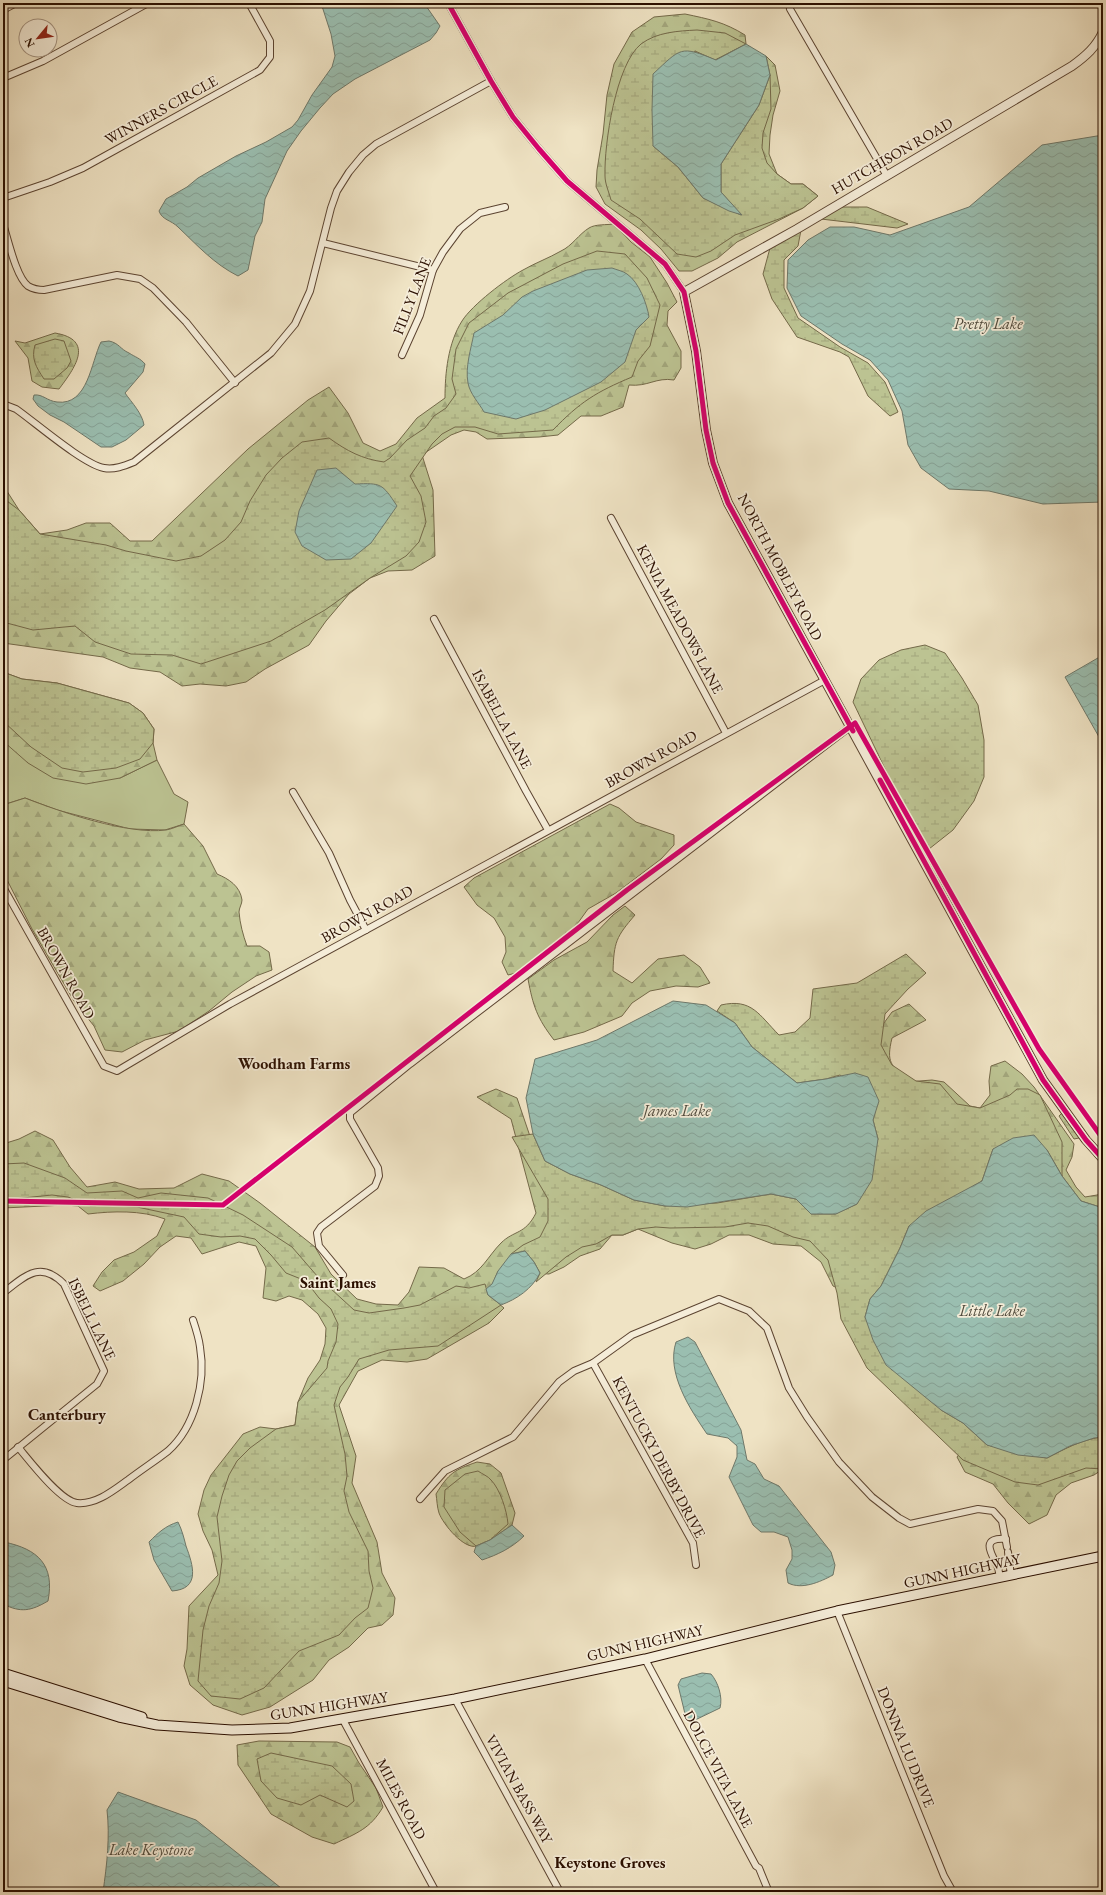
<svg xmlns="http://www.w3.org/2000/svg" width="1106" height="1895" viewBox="0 0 1106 1895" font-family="'EB Garamond',serif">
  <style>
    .green { fill: #bcc392; stroke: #746949 }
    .forest { fill: url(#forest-firs); stroke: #746949 }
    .wetland { fill: url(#wetland-marsh); stroke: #746949 }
    .water { fill: url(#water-waves); stroke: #6e786a }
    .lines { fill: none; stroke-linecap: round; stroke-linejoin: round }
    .minor-casing { stroke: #5c4431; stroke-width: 8 }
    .tertiary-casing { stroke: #5c4431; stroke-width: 10 }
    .secondary-casing { stroke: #2b0f00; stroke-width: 11 }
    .minor { stroke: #f5edd9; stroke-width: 6 }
    .tertiary { stroke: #f5edd9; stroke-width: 8 }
    .secondary { stroke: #f5edd9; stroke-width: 9 }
    .cycleway-casing { stroke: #f5edd9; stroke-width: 8 }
    .cycleway { stroke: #d6006c; stroke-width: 5 }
    .labels { text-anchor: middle; stroke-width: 3.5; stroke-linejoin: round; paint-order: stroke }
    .street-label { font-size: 15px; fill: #2b0f00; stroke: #f5edd9 }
    .water-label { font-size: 16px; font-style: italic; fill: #524c3e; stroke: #f5edd9 }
    .neighbourhood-label { font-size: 16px; font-weight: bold; fill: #2b0f00; stroke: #f5edd9 }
  </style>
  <defs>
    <pattern id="forest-firs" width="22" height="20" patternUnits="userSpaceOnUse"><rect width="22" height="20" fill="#bcc392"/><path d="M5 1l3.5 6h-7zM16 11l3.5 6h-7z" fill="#a2a67c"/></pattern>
    <pattern id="wetland-marsh" width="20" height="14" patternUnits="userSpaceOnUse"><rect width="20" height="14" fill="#bcc392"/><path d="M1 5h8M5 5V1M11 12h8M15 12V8" fill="none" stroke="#a2a67c"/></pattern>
    <pattern id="water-waves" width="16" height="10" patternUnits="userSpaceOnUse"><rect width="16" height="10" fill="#9abeb0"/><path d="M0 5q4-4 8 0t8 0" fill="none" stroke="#85a296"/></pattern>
  </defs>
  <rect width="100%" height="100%" fill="#efe3c4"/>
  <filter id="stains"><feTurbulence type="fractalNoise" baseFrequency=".005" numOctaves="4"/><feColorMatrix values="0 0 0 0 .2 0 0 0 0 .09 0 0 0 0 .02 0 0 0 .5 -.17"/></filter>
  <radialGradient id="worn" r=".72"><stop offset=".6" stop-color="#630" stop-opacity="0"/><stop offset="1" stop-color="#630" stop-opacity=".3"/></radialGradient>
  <polygon class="green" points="3,741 7,743 120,778 157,760 174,794 188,802 184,824 165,830 130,829 57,810 25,798 3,805"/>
  <g class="forest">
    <path d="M685,14c24,5 39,8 60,21l1,9 -31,16 -37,107 25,31 38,17v-82l18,-28 11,-30 -4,-19 9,9 5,26 -7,24 -3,20 -1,19 8,20 14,10h12l15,12 -15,12 -66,34 -19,16 -26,13h-13l-18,-22 -20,-19 -36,-26 -9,-17 1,-17 6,-36 4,-39 7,-31 18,-32 22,-15z"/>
    <path d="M614,224l17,18 19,15 17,26 10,19 -9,9 -1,14 14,26v17l-7,12c-18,-3 -26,7 -45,5l-6,22 -22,9h-20l-23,19 -19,2 -52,2 -11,-7 -12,-2 -13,5 -29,20 11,35 2,66 -23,14 -24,1 -18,7 -21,16 -23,27 -17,24 -44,24 -19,13 -20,4 -26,-2 -18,2 -22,-14 -30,-4 -27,-11 -100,-14v-158l16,25 21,24 27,-4 19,-7h24l20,18h22l96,-92 60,-49 21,-13 19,26 15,30 17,8 16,-7 21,-26 28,-20c0,-25 3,-55 17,-77 10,-16 44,-42 61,-51 12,-7 26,-12 38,-19 11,-5 18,-17 28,-23 6,-4 18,-3 25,-4z"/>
    <path d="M55,333c41,7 19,36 4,56l-17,-2 -10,-6 -4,-23 -13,-17 10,2z"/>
    <polygon points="3,672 22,679 57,683 129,703 143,713 154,729 153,743 157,760 120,778 86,784 53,778 28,763 3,741"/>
    <path d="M25,798c36,14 103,37 141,32 6,-1 12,-4 18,-6l19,22 14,28c12,5 23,12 25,26 0,4 -3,8 -3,12 1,12 4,23 8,34h13l9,6 3,18 -16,6 -24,16 -23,19 -30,20 -34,9 -23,12 -17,-2 -11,-24 -20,-25 -42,-72 -29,-57v-67z"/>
    <polygon points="610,804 619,808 636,822 674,835 674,845 661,859 616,893 588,909 575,927 542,953 516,973 508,975 502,962 506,952 505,937 494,918 477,905 464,887 474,878 496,866"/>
    <path d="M625,906l10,9c-19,22 -21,27 -22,56l19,12 26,-24 26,-4 16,12 10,16 -12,4 -22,-1 -26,5 -18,12 -10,13 -38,16 -30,8c-17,-22 -21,-34 -26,-61l26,-19 33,-18 26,-27z"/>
    <path d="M909,1004l17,16 -34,18c-6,25 -1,26 15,44l25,-2 12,2 26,24 10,2 10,-13 -1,-14 2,-15 14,-5 17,13 12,13 40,57 -2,13 -6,13 10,17 9,10 18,-3v14l-22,-7 -19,-25 -15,-26 -52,-16 -147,159 -15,-7 -12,-24 -20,-16 -28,-2 -24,-9h-20l-18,9 -16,5 -23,-6 -34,-14 -15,6h-11l-12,14 -20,7 -16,11 -15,7 -51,-3 -10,24 16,13 -15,15 -62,36 -20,3 -25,-2 -24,11 -19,34 17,51 -4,27 25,59 5,31 13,25 -2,17 -11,10 -14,3 -19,19 -20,13 -16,20 -43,27 -28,8 -29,-10 -23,-20 -6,-19 3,-17 2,-43 29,-31 -6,-25 -9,-19 -5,-17 6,-24 7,-15 32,-41 17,-7 16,2 19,-4 3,-23 10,-24 12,-18 5,-16 1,-16 -8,-14 -16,-14 -13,-4 -13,5 -13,-3 3,-30 -10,-22 -17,-4 -37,12 -11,-16 -15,-2 -16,11 -16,17 -21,17 -23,10 -7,-5 9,-14 12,-12 20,-8 23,-16 8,-17c-24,-9 -52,-8 -77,-5l-10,-8 -13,-1 -62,3v-64l16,-5 16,-8 18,9 17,27 17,20 28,-5 24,7 35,-1 28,-14 27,7 31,22 55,44 16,27 26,25 19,5 22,1 11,-13 10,-25 25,1 20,11c18,-7 24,-23 37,-36 13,-13 24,-8 35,-30l-25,-94 -34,-22 19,-8 21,9 18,53 10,19 72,31 232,17 29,-79 5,-35 -10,-66 19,-26z"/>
    <polygon points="965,1447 1103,1447 1103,1469 1094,1475 1071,1483 1056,1495 1047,1515 1029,1524 1008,1503 993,1484 965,1472 957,1457"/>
    <path d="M477,1462l13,2 11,9 14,40 -3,12c-11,7 -22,17 -35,21 -13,4 -34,-22 -38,-33 -2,-6 -2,-13 -3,-19 13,-21 18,-24 41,-32z"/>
    <path d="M259,1741l78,1 13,5 9,16 17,25 7,19c-13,22 -26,26 -49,37l-22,-7 -41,-23 -33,-49 -1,-20z"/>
  </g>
  <g class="wetland">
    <path d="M697,30l28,3 21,11 -31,16 -20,-9 -42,95 25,21 25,31 38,17 -20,-23v-28l38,-59 11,-30 1,34 -8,24 -1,15 5,15 10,11 14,10h12l15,12 -15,12 -24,11 -44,16 -24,16 -15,6 -19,-3 -37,-35 -29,-19c-2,-8 -6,-16 -6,-24 -1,-32 11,-112 36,-132 16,-12 37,-13 56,-14z"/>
    <polygon points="841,207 867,207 908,224 897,228 821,219"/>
    <polygon points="801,230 798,246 784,260 784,288 798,318 840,347 868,363 885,382 898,412 890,416 868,396 849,357 840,352 797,337 772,299 763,274 770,248"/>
    <path d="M597,251l28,3 22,24 13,27 -10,41 -12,15 -6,16c-36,15 -52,25 -79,53l-55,4 -23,-7h-20l-13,7 -10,10 -22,32 11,20 5,26 -7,20 -13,14 -36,22 -45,32 -54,31 -70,23 -29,-9 -41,-1 -36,-12 -20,-16 -42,4 -30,-8v-124l16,12 21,24 66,11 20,6 50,10 25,-5 24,-16 16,-18 9,-21 16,-26 16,-17 20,-16 27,-4c18,13 33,21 55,24l6,-4 17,-18 18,-12 9,-12 12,-8 10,-14 -4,-15 4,-30 13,-26 39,-30 55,-29z"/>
    <path d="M55,339l9,2 7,20 -4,7 -13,11h-10c-8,-12 -13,-20 -9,-34z"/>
    <polygon points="925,645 945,653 962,678 978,705 984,740 984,777 974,801 953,830 929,849 910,821 853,702 861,679 879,660 901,650"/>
    <polygon points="3,672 22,679 57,683 129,703 143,713 154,729 153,743 140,759 116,768 83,772 62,768 31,747 3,721"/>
    <path d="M906,954l20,19 -18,16 -23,25 -4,31 11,20 24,16 24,3 17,20 23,4 30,-13 7,-6h11l12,6 22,47v34l-15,-26 -54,-1 -11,32 -73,45 -9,22 -19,38 -11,13 -5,18 76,93 22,13 24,22 60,13c18,-9 35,-19 56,-21v32l-17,-1 -48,17 -23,-3 -52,-22 -96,-92 -26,-49 -4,-26 -9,-33 -18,-19 -17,-4 -25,-11 -20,-3 -23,4 -55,1 -14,-1 -18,2 -15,6h-11l-16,9 -14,3 -16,10 -30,25 4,-9 -6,-11 -9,-11 -14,3 12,-9 17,-8 8,-16v-22l-36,-62 21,-3 12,27 25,13 31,11 33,15 31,6 52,-3 54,-9 25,5 15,15h24l22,-10 21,-65 -5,-19 5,-19 -38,-26 -14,4 -29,4 -45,-36 -17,-24 -18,-12 4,-6c31,-7 38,10 58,30l16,-3 15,-14 3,-29 44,-6z"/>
    <polygon points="1062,1113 1083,1143 1103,1165 1079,1138 1074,1139 1059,1116"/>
    <polygon points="24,1163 65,1178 87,1193 122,1191 138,1198 161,1193 208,1198 243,1215 292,1247 318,1277 354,1310 369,1313 404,1308 420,1305 456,1286 469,1288 485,1284 488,1295 501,1305 438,1346 389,1350 359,1359 348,1377 340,1387 334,1405 345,1454 347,1476 344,1491 349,1512 368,1551 369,1571 373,1588 368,1608 355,1618 339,1635 299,1651 264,1688 240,1699 211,1696 198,1681 203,1630 209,1606 219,1583 222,1561 217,1517 222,1496 229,1475 237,1461 250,1448 276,1429 295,1425 298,1402 327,1368 328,1361 336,1342 338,1324 331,1309 319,1298 306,1281 286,1273 271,1255 255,1239 240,1236 221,1237 199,1234 184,1217 137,1207 87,1205 68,1197 52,1195 3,1200 3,1164"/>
    <path d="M478,1471c4,3 10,5 13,9 9,9 16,31 17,44l-18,16 -14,6 -16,-14 -16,-25 1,-17 20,-16z"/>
    <polygon points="271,1753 332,1766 351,1784 354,1801 347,1807 320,1795 301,1805 277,1798 261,1781 257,1759"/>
  </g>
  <g class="water">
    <path d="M321,3h103l16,23 -4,7 -6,7 -75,39 -22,15 -13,14 -19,23 -14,20 -22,48 -3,23 -7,14 -7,34 -10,6c-24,-12 -41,-31 -60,-49 -7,-7 -16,-7 -19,-16l7,-12 21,-12 11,-9 38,-22 30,-14 26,-15 6,-7 14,-25 20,-28 3,-11 -4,-22z"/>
    <path d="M746,44l20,12 4,19 -11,30 -38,59v28l21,23 -13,-4 -26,-13 -25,-31 -25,-21 -1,-36 1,-36c28,-26 27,-29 63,-14z"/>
    <polygon points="1103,135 1103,502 1043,504 989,491 949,489 921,468 908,445 902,411 888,380 870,360 842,344 801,316 787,288 788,260 808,240 830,227 854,227 890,235 969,207 1042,145"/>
    <path d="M612,268c5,2 11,3 15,6 12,8 20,30 22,43l-13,13 -11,32 -24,20 -56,28 -29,9 -32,-7c-5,-9 -14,-18 -16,-29 -3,-16 3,-34 6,-50l29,-18 19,-18 11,-6 54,-21z"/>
    <path d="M109,341c10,2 11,8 20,12 6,4 11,5 16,11l-2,8 -18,21c7,10 17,20 19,32l-18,15 -14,7h-11l-37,-25 -14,-7 -12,-9 -5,-7 1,-4c9,-1 13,6 23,7 31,4 34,-40 44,-60z"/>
    <path d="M336,468l19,16c26,-1 27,-1 42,22l-26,37 -20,16 -25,1 -24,-14 -7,-14 4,-21 18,-41z"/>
    <polygon points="1103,655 1103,744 1065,677"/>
    <polygon points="673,1001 706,1005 735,1023 752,1047 797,1083 826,1079 855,1073 868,1077 879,1101 873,1120 878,1139 872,1180 857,1204 836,1214 811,1214 796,1199 771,1194 687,1207 665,1206 634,1200 601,1185 570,1174 545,1161 533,1134 526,1098 535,1059 597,1040"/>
    <polygon points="1034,1135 1047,1150 1062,1176 1081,1201 1103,1208 1103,1437 1094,1438 1070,1446 1047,1458 1018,1455 987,1445 963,1423 941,1410 886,1365 873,1340 865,1317 870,1299 881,1286 900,1248 909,1226 926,1211 982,1181 993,1149 1013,1138"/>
    <path d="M525,1251l9,11 6,11c-8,16 -23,26 -39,32l-13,-10 -2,-6 6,-5 6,-13 13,-17z"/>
    <path d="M688,1337l7,5 46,88 6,30 8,4 9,15 15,7 52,66 4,13 -2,10c-13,7 -31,15 -45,8l-2,-13 6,-11v-9l-4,-13 -14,-5h-13l-8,-7 -24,-48 8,-20v-11l-9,-8 -21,-4c-17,-25 -41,-61 -31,-92z"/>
    <path d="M178,1522c4,8 6,16 8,24 7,19 15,43 -14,45l-18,-31 -5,-18c9,-9 16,-16 29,-20z"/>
    <path d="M512,1525l12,11c-12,12 -27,19 -42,24l-8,-8 2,-6 14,-6z"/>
    <path d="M4,1542c34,7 51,23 44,59 -17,10 -27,12 -45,3v-61z"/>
    <path d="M702,1673l9,1c7,8 12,23 9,34l-27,13 -7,-3 -8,-33 3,-6z"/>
    <path d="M118,1792l78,28 90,72h-183c4,-28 7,-55 4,-82z"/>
  </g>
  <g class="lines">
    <defs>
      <g id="minor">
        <polyline points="448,3 491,81 513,117 539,149 567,181 665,264 684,292"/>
        <polyline points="790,9 887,176"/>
        <polyline points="3,10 16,3"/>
        <polyline points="3,78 43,61 148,3"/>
        <polyline points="3,198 50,182 83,168 260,70 270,57 270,41 249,3"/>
        <path d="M3,224c5,15 13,53 25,62 5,3 10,4 16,4l73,-15 23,4 13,9 33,34 49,61"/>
        <polyline points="323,243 433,270"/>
        <polyline points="402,355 420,315 433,270 443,252 460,229 480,213 505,207"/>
        <path d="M3,404l13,5c20,14 67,55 88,59 10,2 20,-2 30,-6l137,-109 24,-29 15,-33 21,-83 6,-17 12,-19 14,-17 13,-11 115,-63"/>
        <polyline points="611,518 726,733"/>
        <polyline points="434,619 526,791 548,830"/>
        <polyline points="293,792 329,853 350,900 366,930"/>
        <polyline points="3,887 104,1066 117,1071 230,1004 825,680"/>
        <polyline points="343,1275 319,1246 317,1233 321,1227 375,1186 379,1176 378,1168 350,1119 350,1113 410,1064 851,726"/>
        <path d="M3,1293c22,-17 37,-33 61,-9l40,87 -7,13 -94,76"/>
        <polyline points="593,1363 693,1543 696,1565"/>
        <path d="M18,1447c11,13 42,54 59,56 19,2 37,-13 51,-23 13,-10 27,-19 40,-29 27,-24 38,-69 32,-104 -1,-9 -4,-18 -7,-27"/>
        <polyline points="420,1499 445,1471 513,1437 559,1382 574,1371 593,1363 632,1335 719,1299 749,1311 767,1328 789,1388 807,1417 839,1462 872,1497 899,1518 910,1524 978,1509 993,1511 1002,1521 1007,1547"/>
        <polyline points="1008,1552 1011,1576"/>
        <path d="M1000,1578c-1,-4 -1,-9 -3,-13 -7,-13 -16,-28 9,-26"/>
        <polyline points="837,1611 944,1876 953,1892"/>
        <polyline points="645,1659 756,1866 759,1868 768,1890"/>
        <polyline points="455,1699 560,1892"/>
        <polyline points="342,1718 436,1892"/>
      </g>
      <path id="tertiary" d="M1103,32c-7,15 -17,24 -31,34l-275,163 -113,63 12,59 10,79 7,33 15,40 315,577 43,60 17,19"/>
      <g id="secondary">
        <polyline points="3,1673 142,1717"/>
        <polyline points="3,1681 119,1717 157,1725 232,1730 290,1728 455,1699 645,1659 837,1611 1103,1556"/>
      </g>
    </defs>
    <use href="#minor" class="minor-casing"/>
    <use href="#tertiary" class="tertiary-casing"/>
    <use href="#secondary" class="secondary-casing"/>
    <use href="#minor" class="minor"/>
    <use href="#tertiary" class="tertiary"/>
    <use href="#secondary" class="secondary"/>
    <defs>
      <g id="cycleway">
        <polyline points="448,3 491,81 513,117 539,149 567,181 665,264 684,292 696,351 706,430 713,463 728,503 853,731"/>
        <polyline points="880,780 1043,1080 1086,1140 1103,1159"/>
        <polyline points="3,1201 223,1205 627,890 855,723 1039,1049 1103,1139"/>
      </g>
    </defs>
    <use href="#cycleway" class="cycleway-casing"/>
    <use href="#cycleway" class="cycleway"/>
  </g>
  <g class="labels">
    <g class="street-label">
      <text transform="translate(161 110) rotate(-29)" y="5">WINNERS CIRCLE</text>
      <text transform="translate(892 156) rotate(-30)" y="5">HUTCHISON ROAD</text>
      <text transform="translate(412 296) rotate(-69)" y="5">FILLY LANE</text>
      <text transform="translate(780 567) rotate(62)" y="5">NORTH MOBLEY ROAD</text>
      <text transform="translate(680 619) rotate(62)" y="5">KENIA MEADOWS LANE</text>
      <text transform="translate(502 719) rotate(62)" y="5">ISABELLA LANE</text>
      <text transform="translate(651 759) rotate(-29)" y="5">BROWN ROAD</text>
      <text transform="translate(367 914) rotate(-29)" y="5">BROWN ROAD</text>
      <text transform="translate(66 973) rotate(61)" y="5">BROWN ROAD</text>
      <text transform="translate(92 1319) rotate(64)" y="5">ISBELL LANE</text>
      <text transform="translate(659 1457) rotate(62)" y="5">KENTUCKY DERBY DRIVE</text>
      <text transform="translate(962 1571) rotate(-12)" y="5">GUNN HIGHWAY</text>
      <text transform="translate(645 1643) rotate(-13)" y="5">GUNN HIGHWAY</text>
      <text transform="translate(329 1706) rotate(-9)" y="5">GUNN HIGHWAY</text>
      <text transform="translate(906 1747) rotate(68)" y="5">DONNA LU DRIVE</text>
      <text transform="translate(718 1769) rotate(62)" y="5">DOLCE VITA LANE</text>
      <text transform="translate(519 1789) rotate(61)" y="5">VIVIAN BASS WAY</text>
      <text transform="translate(401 1799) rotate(62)" y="5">MILES ROAD</text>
    </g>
    <g class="water-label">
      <text x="988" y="329">Pretty Lake</text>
      <text x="677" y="1116">James Lake</text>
      <text x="992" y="1316">Little Lake</text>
      <text x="151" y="1855">Lake Keystone</text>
    </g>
    <g class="neighbourhood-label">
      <text x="294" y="1069">Woodham Farms</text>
      <text x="338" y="1288">Saint James</text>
      <text x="67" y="1420">Canterbury</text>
      <text x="610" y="1868">Keystone Groves</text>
    </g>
  </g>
  <rect width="1106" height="1895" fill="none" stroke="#efe3c4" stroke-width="16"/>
  <rect x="4" y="4" width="1098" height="1887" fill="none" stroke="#2b0f00" stroke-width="2"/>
  <rect x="8" y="8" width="1090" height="1879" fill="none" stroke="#2b0f00"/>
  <g transform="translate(38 38) rotate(241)"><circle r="19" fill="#f5edd9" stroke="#a49482"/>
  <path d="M0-3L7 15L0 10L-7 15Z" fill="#8f2418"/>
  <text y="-6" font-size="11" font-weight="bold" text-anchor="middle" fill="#2b0f00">N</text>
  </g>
  <rect width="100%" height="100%" filter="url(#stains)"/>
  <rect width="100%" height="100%" fill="url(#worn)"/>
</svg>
